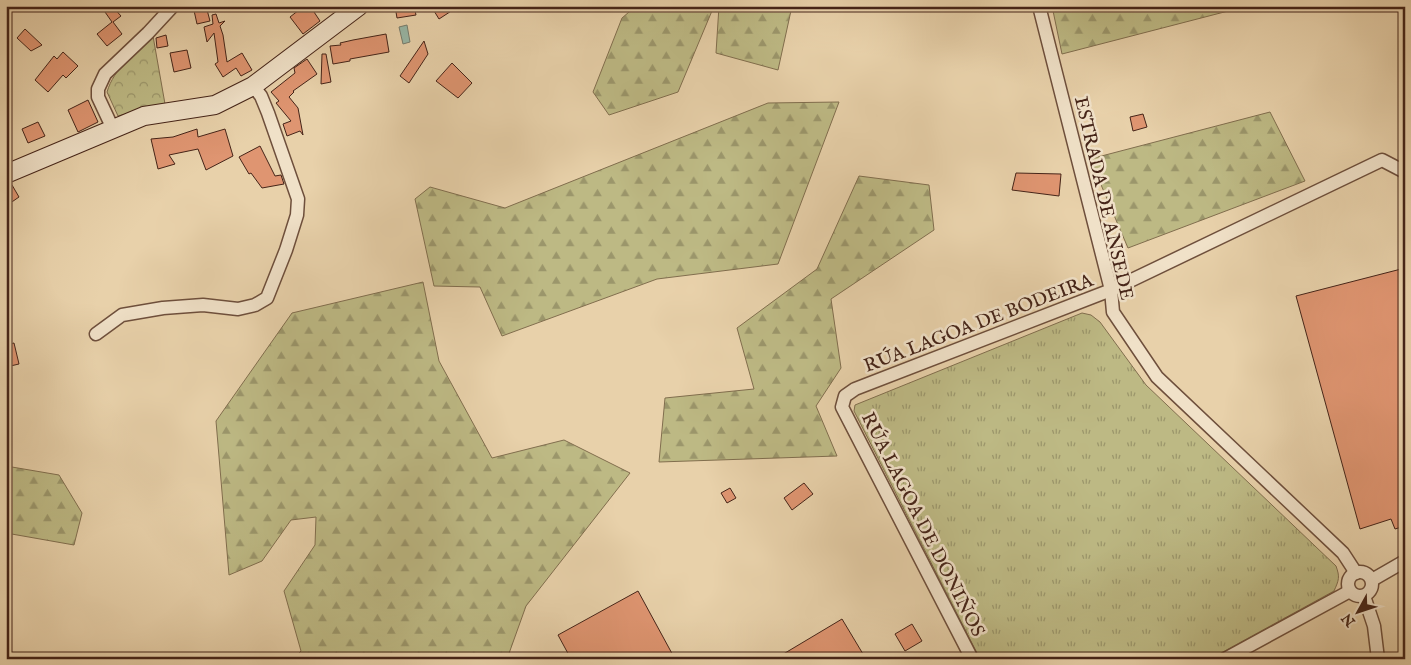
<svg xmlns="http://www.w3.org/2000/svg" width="1411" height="665" viewBox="0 0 1411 665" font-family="'IM FELL English',serif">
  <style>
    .grass { fill: url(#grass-tufts); stroke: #816e4e }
    .forest { fill: url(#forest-firs); stroke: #816e4e }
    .park { fill: url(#park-crowns); stroke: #816e4e }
    .water { fill: url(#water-ripples); stroke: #777c6d }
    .building { fill: #df9571; stroke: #452418 }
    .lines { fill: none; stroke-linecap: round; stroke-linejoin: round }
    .minor-casing { stroke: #6e4f3c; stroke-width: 15 }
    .secondary-casing { stroke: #452418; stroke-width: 20 }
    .minor { stroke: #f0e1c8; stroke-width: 12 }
    .secondary { stroke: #f0e1c8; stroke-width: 18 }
    .labels { text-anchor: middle; stroke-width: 5; stroke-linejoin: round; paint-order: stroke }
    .street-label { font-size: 19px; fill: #452418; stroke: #f0e1c8 }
  </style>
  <defs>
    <pattern id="grass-tufts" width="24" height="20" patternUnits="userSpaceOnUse" patternTransform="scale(1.25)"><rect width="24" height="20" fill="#bdb984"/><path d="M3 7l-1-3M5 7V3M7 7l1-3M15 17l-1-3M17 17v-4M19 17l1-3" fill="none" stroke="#9b966b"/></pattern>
    <pattern id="forest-firs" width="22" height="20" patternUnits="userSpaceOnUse" patternTransform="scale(1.25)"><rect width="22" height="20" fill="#bdb984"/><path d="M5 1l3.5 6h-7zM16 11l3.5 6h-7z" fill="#9b966b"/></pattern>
    <pattern id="park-crowns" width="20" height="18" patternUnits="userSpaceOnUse" patternTransform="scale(1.25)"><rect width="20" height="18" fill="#bdb984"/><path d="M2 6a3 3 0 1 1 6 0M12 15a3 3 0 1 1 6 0" fill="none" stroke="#9b966b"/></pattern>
    <pattern id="water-ripples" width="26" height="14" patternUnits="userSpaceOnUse" patternTransform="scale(1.25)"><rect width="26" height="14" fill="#98b7a6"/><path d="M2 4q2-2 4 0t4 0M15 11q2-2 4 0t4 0" fill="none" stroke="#7e9586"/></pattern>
  </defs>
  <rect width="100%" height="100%" fill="#e8d1aa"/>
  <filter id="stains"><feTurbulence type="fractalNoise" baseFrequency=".004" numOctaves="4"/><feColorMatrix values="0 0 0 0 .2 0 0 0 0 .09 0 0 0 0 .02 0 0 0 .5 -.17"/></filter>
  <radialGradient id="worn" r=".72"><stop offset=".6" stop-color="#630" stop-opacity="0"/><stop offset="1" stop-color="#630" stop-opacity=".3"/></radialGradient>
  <path class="grass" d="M1082,313l9,2 9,7 46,63 190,181c4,11 3,14 -2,25l-124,68h-230l-126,-248 1,-6z"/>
  <g class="forest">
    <polygon points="636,6 714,6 678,92 609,115 593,92 622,18"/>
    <polygon points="719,6 792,6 778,70 716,53"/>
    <polygon points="1052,6 1231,6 1232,10 1062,54"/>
    <polygon points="839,102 778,264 657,279 502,336 480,287 434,286 415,199 430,187 505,208 768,103"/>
    <polygon points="1270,112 1305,181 1128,248 1090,159"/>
    <polygon points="859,176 929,185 934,230 831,299 841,368 816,406 837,456 659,462 665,398 754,389 737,328 817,269"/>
    <polygon points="423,282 439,361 492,458 564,440 630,473 526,606 507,659 293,659 301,651 284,591 315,545 316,517 291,520 262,561 229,575 216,421 292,313"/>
    <polygon points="6,466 59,475 82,513 74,545 6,533"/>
  </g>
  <path class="park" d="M153,36l12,68 -47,12 -11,-24c7,-24 28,-39 46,-56z"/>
  <polygon class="water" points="407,25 410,42 403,44 399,27"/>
  <g class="building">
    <polygon points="112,6 121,16 113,22 122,34 107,46 97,34 112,22 105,12"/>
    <polygon points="193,6 206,6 210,21 197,24"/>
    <polygon points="304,6 310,6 320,21 303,34 290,17"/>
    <polygon points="395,6 414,6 416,15 397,18"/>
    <polygon points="431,6 459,6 439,19"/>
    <polygon points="216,14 219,23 225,21 220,26 223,35 227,62 242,53 252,70 241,76 236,68 223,77 215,64 218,62 214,33 207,42 204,27 213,24 212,15"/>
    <polygon points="25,29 42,45 31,51 17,38"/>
    <polygon points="386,34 389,52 350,59 350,61 333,64 330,46 341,45 340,43 353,40"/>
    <polygon points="166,35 168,46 157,48 156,38"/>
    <polygon points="424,41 428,54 409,83 400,76"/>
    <polygon points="187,50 191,68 174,72 170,53"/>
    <polygon points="63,52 78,66 66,78 63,75 48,92 35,80 54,56 57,59"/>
    <polygon points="322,54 326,54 331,82 321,84"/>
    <polygon points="307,59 317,74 293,91 294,92 289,97 298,108 303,135 300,131 287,136 283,124 291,121 276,103 279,101 271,92 295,73 294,68"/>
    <polygon points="452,63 472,83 458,98 436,81"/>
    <polygon points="88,100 98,122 78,132 68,110"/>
    <polygon points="1143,114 1147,127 1133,131 1130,117"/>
    <polygon points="38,122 45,136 28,143 22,129"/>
    <polygon points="197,129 198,137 225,129 233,156 206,170 198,149 169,155 175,164 158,169 151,139 173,137"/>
    <polygon points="260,146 275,176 281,175 284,184 262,188 251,173 249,174 239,157"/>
    <polygon points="1016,173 1061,174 1059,196 1012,190"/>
    <polygon points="12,185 19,197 6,206 6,188"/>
    <polygon points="1405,268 1405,526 1395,529 1391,519 1360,529 1296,296"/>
    <polygon points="14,343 19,364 6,367 6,345"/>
    <polygon points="804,483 813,494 792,510 784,498"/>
    <polygon points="730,488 736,498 727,503 721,493"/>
    <polygon points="638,591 675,659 571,659 558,635"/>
    <polygon points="842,619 866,659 775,659"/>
    <polygon points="912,624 922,641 905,651 895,634"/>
  </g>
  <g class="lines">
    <defs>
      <g id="minor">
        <polyline points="1039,6 1111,290 1113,312 1157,377 1343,553 1356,573"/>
        <polyline points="113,129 98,97 98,89 105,74 148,33 173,6"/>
        <polyline points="96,334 122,315 163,308 203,305 238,309 255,305 267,298 286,250 297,215 298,199 268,113 261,96 253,86"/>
        <circle cx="1360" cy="584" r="12"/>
        <polyline points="1372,580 1405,561"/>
        <polyline points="1364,596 1374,626 1378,659"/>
        <polyline points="972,659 842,407 845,396 855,389 1111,290 1382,160 1405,172"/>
        <polyline points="1225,659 1350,591"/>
      </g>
      <polyline id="secondary" points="6,174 144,116 215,105 253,86 359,6"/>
    </defs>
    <use href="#minor" class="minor-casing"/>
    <use href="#secondary" class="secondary-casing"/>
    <use href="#minor" class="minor"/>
    <use href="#secondary" class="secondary"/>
  </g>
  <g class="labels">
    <g class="street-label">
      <text transform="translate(1105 198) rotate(77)" y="7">ESTRADA DE ANSEDE</text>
      <text transform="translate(978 322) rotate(-21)" y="7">RÚA LAGOA DE BODEIRA</text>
      <text transform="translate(924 524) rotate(63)" y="7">RÚA LAGOA DE DONIÑOS</text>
    </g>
  </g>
  <rect width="1411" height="665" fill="none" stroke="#e8d1aa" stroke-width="25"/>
  <rect x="8" y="8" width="1396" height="650" fill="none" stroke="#452418" stroke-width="2.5"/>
  <rect x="12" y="12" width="1386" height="640" fill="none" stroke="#452418"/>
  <g transform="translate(1358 612) rotate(230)" stroke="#f0e1c8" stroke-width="4" paint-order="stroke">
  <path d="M0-4L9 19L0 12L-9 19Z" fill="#452418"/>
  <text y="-8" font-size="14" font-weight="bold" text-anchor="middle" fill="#452418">N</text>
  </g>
  <rect width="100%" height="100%" filter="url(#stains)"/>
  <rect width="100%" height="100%" fill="url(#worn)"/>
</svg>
